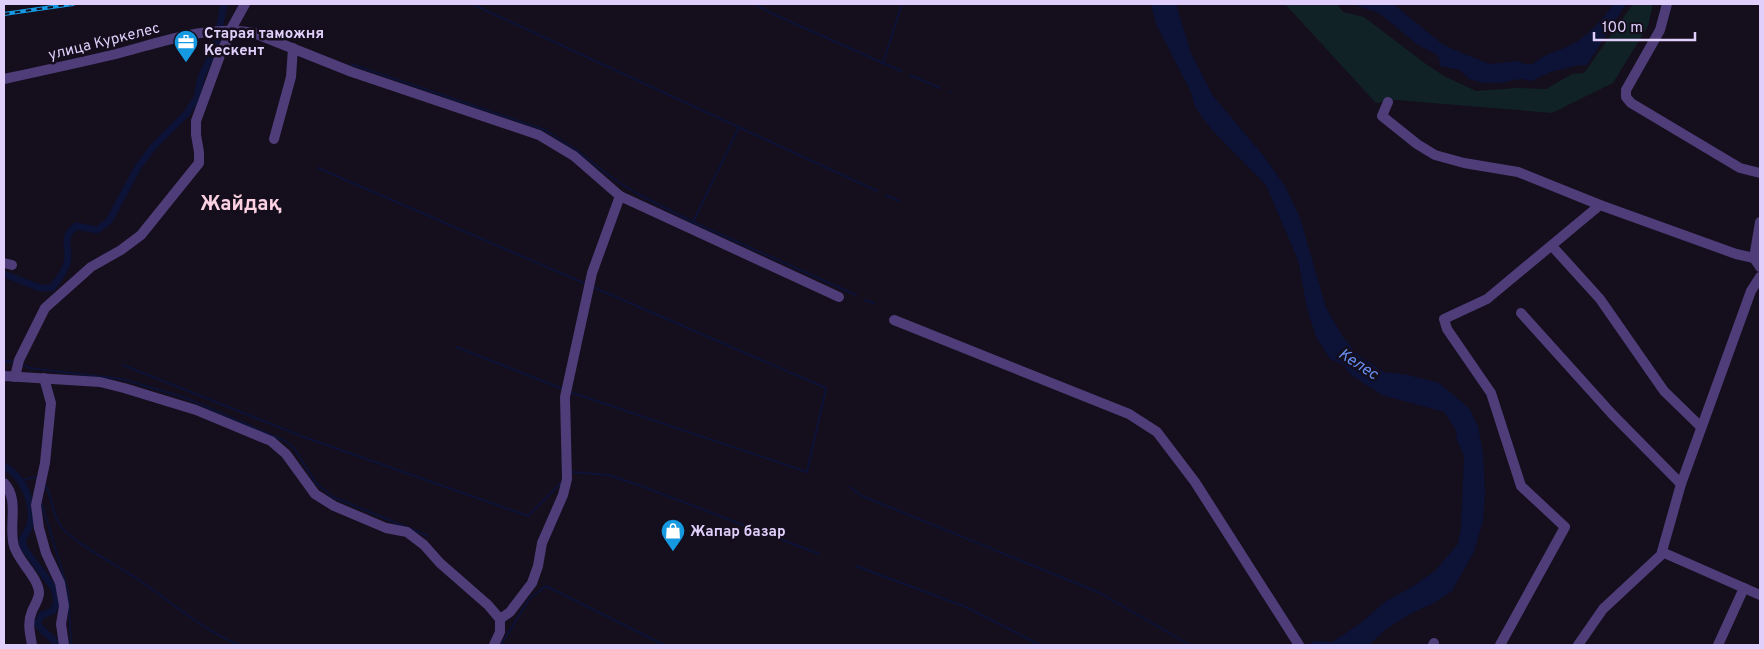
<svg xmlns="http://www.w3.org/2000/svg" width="1764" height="649" viewBox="0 0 1764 649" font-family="Overpass,sans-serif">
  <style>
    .green { fill: #112227 }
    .water { fill: #0d1237 }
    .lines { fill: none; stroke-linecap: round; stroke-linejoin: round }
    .stream { stroke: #0d1237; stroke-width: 2 }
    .canal { stroke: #0d1237; stroke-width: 7 }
    .minor { stroke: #4e3d78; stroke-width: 10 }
    .rail-casing { stroke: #1599e0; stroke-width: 4 }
    .rail { stroke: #140e1d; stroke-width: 2; stroke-dasharray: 5.5; stroke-linecap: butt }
    .labels { text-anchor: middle; stroke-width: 5; stroke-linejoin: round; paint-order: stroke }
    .poi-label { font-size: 15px; font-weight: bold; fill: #dfcffa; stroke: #140e1d; text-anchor: start }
    .street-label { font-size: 15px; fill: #dfcffa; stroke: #140e1d }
    .water-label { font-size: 16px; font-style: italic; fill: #678ef0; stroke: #140e1d }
    .district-label { font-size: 20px; font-weight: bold; fill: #fbd0e1; stroke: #140e1d }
  </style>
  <rect width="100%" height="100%" fill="#140e1d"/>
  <polygon class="green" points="1285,4 1337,4 1343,12 1364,17 1426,64 1444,76 1476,91 1516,88 1546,89 1572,74 1584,73 1633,4 1653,4 1648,26 1613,83 1552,113 1396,100 1376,103"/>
  <g class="water">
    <polygon points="1151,4 1176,4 1191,53 1213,96 1263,155 1285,186 1300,218 1326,308 1343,337 1357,354 1384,372 1408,375 1439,383 1469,408 1478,426 1483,454 1485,492 1483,521 1474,552 1452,591 1434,603 1412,613 1386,629 1369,645 1308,645 1313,641 1332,642 1361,623 1386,601 1412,587 1435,571 1458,544 1461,529 1464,456 1457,440 1456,430 1444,412 1382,395 1351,375 1344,365 1330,359 1316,337 1307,308 1298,260 1266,185 1211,129 1195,107 1191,92 1156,24"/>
    <path d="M1352,4h41l48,39 11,6 38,15 28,-3 7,3h8c14,-13 30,-13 45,-23 13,-9 27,-24 35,-37h13l-39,61h-8l-28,7 -20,9 -9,-2 -9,1 -12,3h-18l-14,-4 -9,-9 -20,-4 -1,-8 -5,-5 -16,-8 -39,-32z"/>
  </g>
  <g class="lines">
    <g class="stream">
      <polyline points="472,4 877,191"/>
      <polyline points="755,4 771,13 901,71"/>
      <polyline points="883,63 902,4"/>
      <polyline points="351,64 545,130 575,149 615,180 636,193 693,222 739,127"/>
      <polyline points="910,75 940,88"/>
      <polyline points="949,92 950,93"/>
      <polyline points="318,168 586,284"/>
      <polyline points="886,195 899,201"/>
      <polyline points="693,222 856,295"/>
      <polyline points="865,300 874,303"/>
      <polyline points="456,347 563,389"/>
      <polyline points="4,361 14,362"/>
      <polyline points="21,363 29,368 122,379 186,398 285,441 294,448 316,483 333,497 428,536"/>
      <polyline points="123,365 304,437 528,516 561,483"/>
      <polyline points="570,392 807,472 826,388 593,287"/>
      <polyline points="572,472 608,475 644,487 819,554"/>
      <polyline points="21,481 34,477 38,479"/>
      <path d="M44,483c8,11 8,30 16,42 13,18 57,40 76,53 34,23 65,51 103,67"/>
      <polyline points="850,487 862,496 1098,592 1190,645"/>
      <polyline points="41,501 68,590 71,645"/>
      <polyline points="856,566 966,607 1040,645"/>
      <polyline points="501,645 529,599 546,586 664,645"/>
    </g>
    <g class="canal">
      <path d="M4,274l36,14h12c6,-8 12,-15 15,-25 4,-15 -7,-25 9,-37l21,4 12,-9 29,-54 16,-21 33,-33 10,-15 4,-20 15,-33 8,-41"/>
      <path d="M4,466c19,10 31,37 26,59 -2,5 -5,10 -8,15l2,8 31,42 2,12 -4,9 -11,4 -5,8c6,11 16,13 20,22"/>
    </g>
    <g class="minor">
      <polyline points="1667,4 1660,30 1626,90 1626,97 1631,103 1740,168 1760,173"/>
      <polyline points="230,31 245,4"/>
      <path d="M4,79c37,-8 74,-16 112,-25 43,-11 93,-30 138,-21l98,39 187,63 35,21 46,40 219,101"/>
      <polyline points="1388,102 1382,116 1417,144 1435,155 1464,163 1518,172 1600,205 1736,254 1754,258"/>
      <polyline points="274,139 291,77 293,48"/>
      <polyline points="1760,222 1754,258 1760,267"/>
      <polyline points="1552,246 1600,299 1664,391 1701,427"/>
      <polyline points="4,263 12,265"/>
      <polyline points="1521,313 1612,414 1681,484"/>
      <polyline points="894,320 1129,414 1157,432 1195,482 1299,645"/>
      <polyline points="4,376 100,382 124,388 196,410 271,441 286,454 315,494 334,506 386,528 407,532 424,545 440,563 488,605 500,619 500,632 494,645"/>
      <polyline points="15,377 19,360 45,308 91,267 121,250 141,235 199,163 199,152 196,135 196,121 222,50 232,31"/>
      <polyline points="44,378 51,403 45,463 36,505 39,528 46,553 60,583 64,606 61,624 64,645"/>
      <path d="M4,483c16,17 4,42 10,63 4,15 25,32 25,47 0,6 -5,13 -7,18 -5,12 -2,22 0,34"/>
      <polyline points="1662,552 1760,595"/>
      <polyline points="500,619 510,612 532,583 538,566 542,543 563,495 567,479 565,397 592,273 620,196"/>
      <polyline points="1433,645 1434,643"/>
      <polyline points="1500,645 1565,527 1521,486 1491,393 1447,329 1444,319 1487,299 1600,205"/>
      <polyline points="1578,645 1603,609 1661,555 1681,484 1751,291 1760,277"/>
      <polyline points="1718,645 1744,588"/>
    </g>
    <defs>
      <polyline id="rail" points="4,14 73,4"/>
    </defs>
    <use href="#rail" class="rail-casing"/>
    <use href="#rail" class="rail"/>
  </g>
  <defs>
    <symbol id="office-pin" viewBox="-11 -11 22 30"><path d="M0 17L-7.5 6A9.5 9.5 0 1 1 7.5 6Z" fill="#1599e0" stroke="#140e1d"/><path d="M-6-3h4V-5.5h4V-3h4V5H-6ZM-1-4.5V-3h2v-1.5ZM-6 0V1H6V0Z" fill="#fff"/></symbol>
    <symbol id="shop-pin" viewBox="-11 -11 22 30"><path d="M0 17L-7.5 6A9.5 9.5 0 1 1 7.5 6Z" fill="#1599e0" stroke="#140e1d"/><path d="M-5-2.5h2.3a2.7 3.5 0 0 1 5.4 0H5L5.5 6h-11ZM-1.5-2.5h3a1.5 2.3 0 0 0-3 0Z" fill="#fff"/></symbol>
  </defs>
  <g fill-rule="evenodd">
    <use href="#office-pin" x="172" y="28" width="28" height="38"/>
    <use href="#shop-pin" x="659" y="517" width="28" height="38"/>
  </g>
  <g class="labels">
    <g class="poi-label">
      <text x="204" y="38">Старая таможня<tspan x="204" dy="17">Кескент</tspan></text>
      <text x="690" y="536">Жапар базар</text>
    </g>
    <g class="street-label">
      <text transform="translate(104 41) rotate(-14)" y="5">улица Куркелес</text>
    </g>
    <g class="water-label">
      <text transform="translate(1359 363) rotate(33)" y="6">Келес</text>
    </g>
    <g class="district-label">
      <text x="241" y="210">Жайдақ</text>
    </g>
  </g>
  <rect width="1764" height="649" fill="none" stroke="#dfcffa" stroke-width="10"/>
  <path d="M1594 32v8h101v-8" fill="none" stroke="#dfcffa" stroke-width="2.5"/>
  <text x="1602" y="32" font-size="15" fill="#dfcffa" stroke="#140e1d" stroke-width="4" paint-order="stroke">100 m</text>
</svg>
